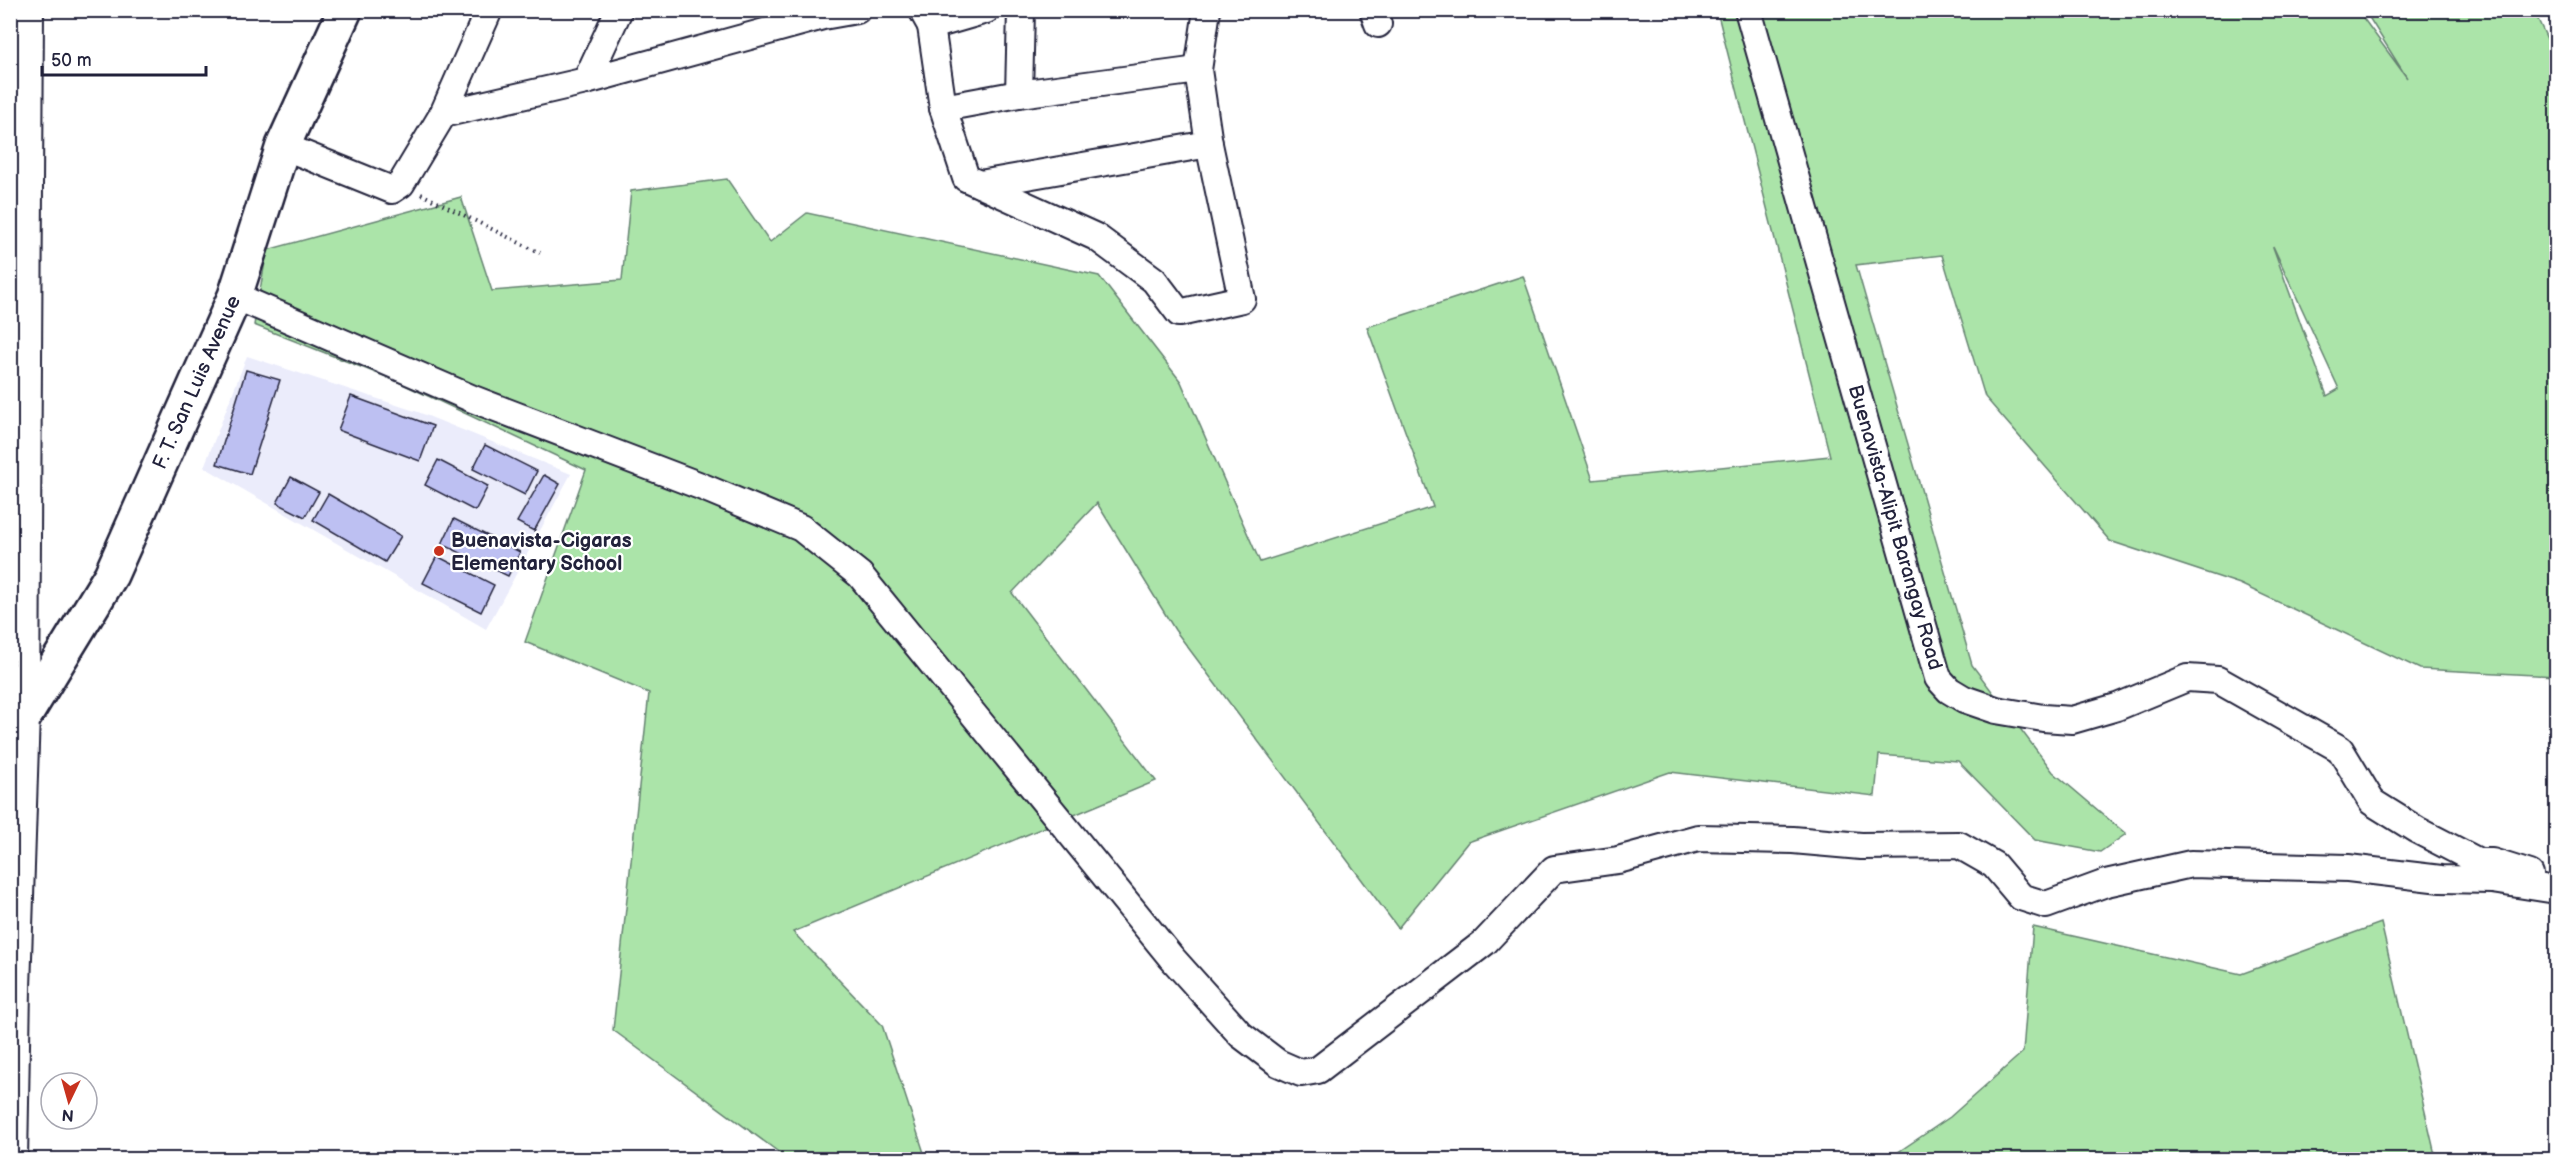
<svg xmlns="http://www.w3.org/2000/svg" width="2567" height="1170" viewBox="0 0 2567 1170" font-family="'Balsamiq Sans',sans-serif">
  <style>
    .built { fill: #ebecfb }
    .green { fill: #abe4a9; stroke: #668372; stroke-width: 1.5; fill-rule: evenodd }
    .building { fill: #bdc0f2; stroke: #22223b; stroke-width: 1.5 }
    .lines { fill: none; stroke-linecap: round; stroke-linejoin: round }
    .minor-casing { stroke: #22223b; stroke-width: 30 }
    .major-casing { stroke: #22223b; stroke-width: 38 }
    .path { stroke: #22223b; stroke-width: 4; stroke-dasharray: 1.5 4.5; stroke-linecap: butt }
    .minor { stroke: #fff; stroke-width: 26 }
    .major { stroke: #fff; stroke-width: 33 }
    .poi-dot { fill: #c8321e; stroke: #fff; stroke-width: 2 }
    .labels { text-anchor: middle; stroke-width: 4.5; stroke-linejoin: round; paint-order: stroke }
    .street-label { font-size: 20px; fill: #22223b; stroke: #fff }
    .poi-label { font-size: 20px; font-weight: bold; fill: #22223b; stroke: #fff; text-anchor: start }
  </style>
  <rect width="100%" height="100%" fill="#fff"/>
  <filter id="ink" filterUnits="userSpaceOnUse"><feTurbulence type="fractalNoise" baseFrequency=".0167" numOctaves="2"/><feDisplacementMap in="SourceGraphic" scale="12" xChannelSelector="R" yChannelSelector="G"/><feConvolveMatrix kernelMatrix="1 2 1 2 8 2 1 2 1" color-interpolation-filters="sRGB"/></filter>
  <g filter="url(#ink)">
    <polygon class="built" points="247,356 418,412 571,474 486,629 204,467"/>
    <g class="green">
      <path d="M1717,11h641l49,67 -42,-67h169l22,47v618l-136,-7 -180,-85 -130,-43 -125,-144 -43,-142 -86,10 116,400 81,107 73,62 -26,18 -65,-12 -77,-79 -79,-6 -4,41 -205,-24 -202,70 -70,86 -223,-298 -78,-127 -85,90 144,188 -363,151 89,93 44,134h-138l-175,-129 36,-337 -124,-51 61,-172 -192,-90 -140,-55 13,-75 194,-53 31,94 130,-11 9,-89 96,-12 43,63 37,-29 292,63 82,106 79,180 173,-55 -66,-180 156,-51 70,204 237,-24zM2273,246l66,143 -12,7 -54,-149z"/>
      <polygon points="10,497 22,498 15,596 10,596"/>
      <polygon points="2381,923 2436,1159 1888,1159 1950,1117 2023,1052 2033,927 2241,974"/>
    </g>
    <g class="building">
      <polygon points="246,370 280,380 250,474 217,464"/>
      <polygon points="351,396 433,426 420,461 338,430"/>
      <polygon points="485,445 537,471 525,495 473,469"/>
      <polygon points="438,460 488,486 475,511 425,485"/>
      <polygon points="544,475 560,484 534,531 517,522"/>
      <polygon points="291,477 319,492 305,517 277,503"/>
      <polygon points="328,494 401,536 385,562 313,520"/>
      <polygon points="454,519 520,552 508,576 442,544"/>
      <polygon points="437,556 494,585 481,612 423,583"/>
    </g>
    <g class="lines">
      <defs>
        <g id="minor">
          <polyline points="922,10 931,26 986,10"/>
          <polyline points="1373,10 1378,24"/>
          <polyline points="1748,10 1938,678 1949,690 1964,699 1996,710 2043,718 2072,720 2117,707 2187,678 2218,680 2340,749 2372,802 2417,830 2479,862 2492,862 2530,874"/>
          <polyline points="931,26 943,108 966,178 1096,237 1154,280 1179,313 1242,299 1209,144 1198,70 1207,10"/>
          <polyline points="586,81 619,10"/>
          <polyline points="1019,94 1021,10"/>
          <polyline points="943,108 1019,94 1198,70"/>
          <polyline points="443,114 586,81 823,16 857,10"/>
          <polyline points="283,146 392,190 401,184 443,114 489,10"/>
          <polyline points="980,184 1209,144"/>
          <polyline points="235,296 473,399 698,485 801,528 860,575 1171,957 1241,1035 1278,1063 1301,1073 1318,1070 1485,942 1554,869 1618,860 1698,838 1793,840 1861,846 1959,845 1994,865 2021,897 2046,905 2106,883 2191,864 2348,868 2441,879 2492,880 2556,890"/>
          <polyline points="14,1160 17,988 26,714 30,10"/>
        </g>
        <polyline id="major" points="10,736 26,714 111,575 235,296 283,146 345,10"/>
      </defs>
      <use href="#minor" class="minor-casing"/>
      <use href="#major" class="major-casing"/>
      <polyline class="path" points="421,194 540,253"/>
      <use href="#minor" class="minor"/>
      <use href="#major" class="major"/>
    </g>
  </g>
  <circle class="poi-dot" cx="439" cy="551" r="6"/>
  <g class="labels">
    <g class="street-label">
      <text transform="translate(196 382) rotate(-66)" y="7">F. T. San Luis Avenue</text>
      <text transform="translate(1896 527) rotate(74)" y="7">Buenavista-Alipit Barangay Road</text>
    </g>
    <g class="poi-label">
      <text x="451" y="547">Buenavista-Cigaras<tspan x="451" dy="23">Elementary School</tspan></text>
    </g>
  </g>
  <rect width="2567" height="1170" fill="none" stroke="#fff" stroke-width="36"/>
  <rect x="18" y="18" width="2531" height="1134" fill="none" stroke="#22223b" stroke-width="2" filter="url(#ink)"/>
  <g transform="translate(69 1101) rotate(185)"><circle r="28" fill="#ffffff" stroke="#a7a7b1" stroke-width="1.5"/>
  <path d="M0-4.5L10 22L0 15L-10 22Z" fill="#c8321e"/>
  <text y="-9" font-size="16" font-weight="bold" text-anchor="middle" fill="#22223b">N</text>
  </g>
  <path d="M42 66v9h164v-9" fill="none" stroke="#22223b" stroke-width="3"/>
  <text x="51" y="66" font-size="18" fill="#22223b" stroke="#ffffff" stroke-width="4.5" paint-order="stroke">50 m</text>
</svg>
